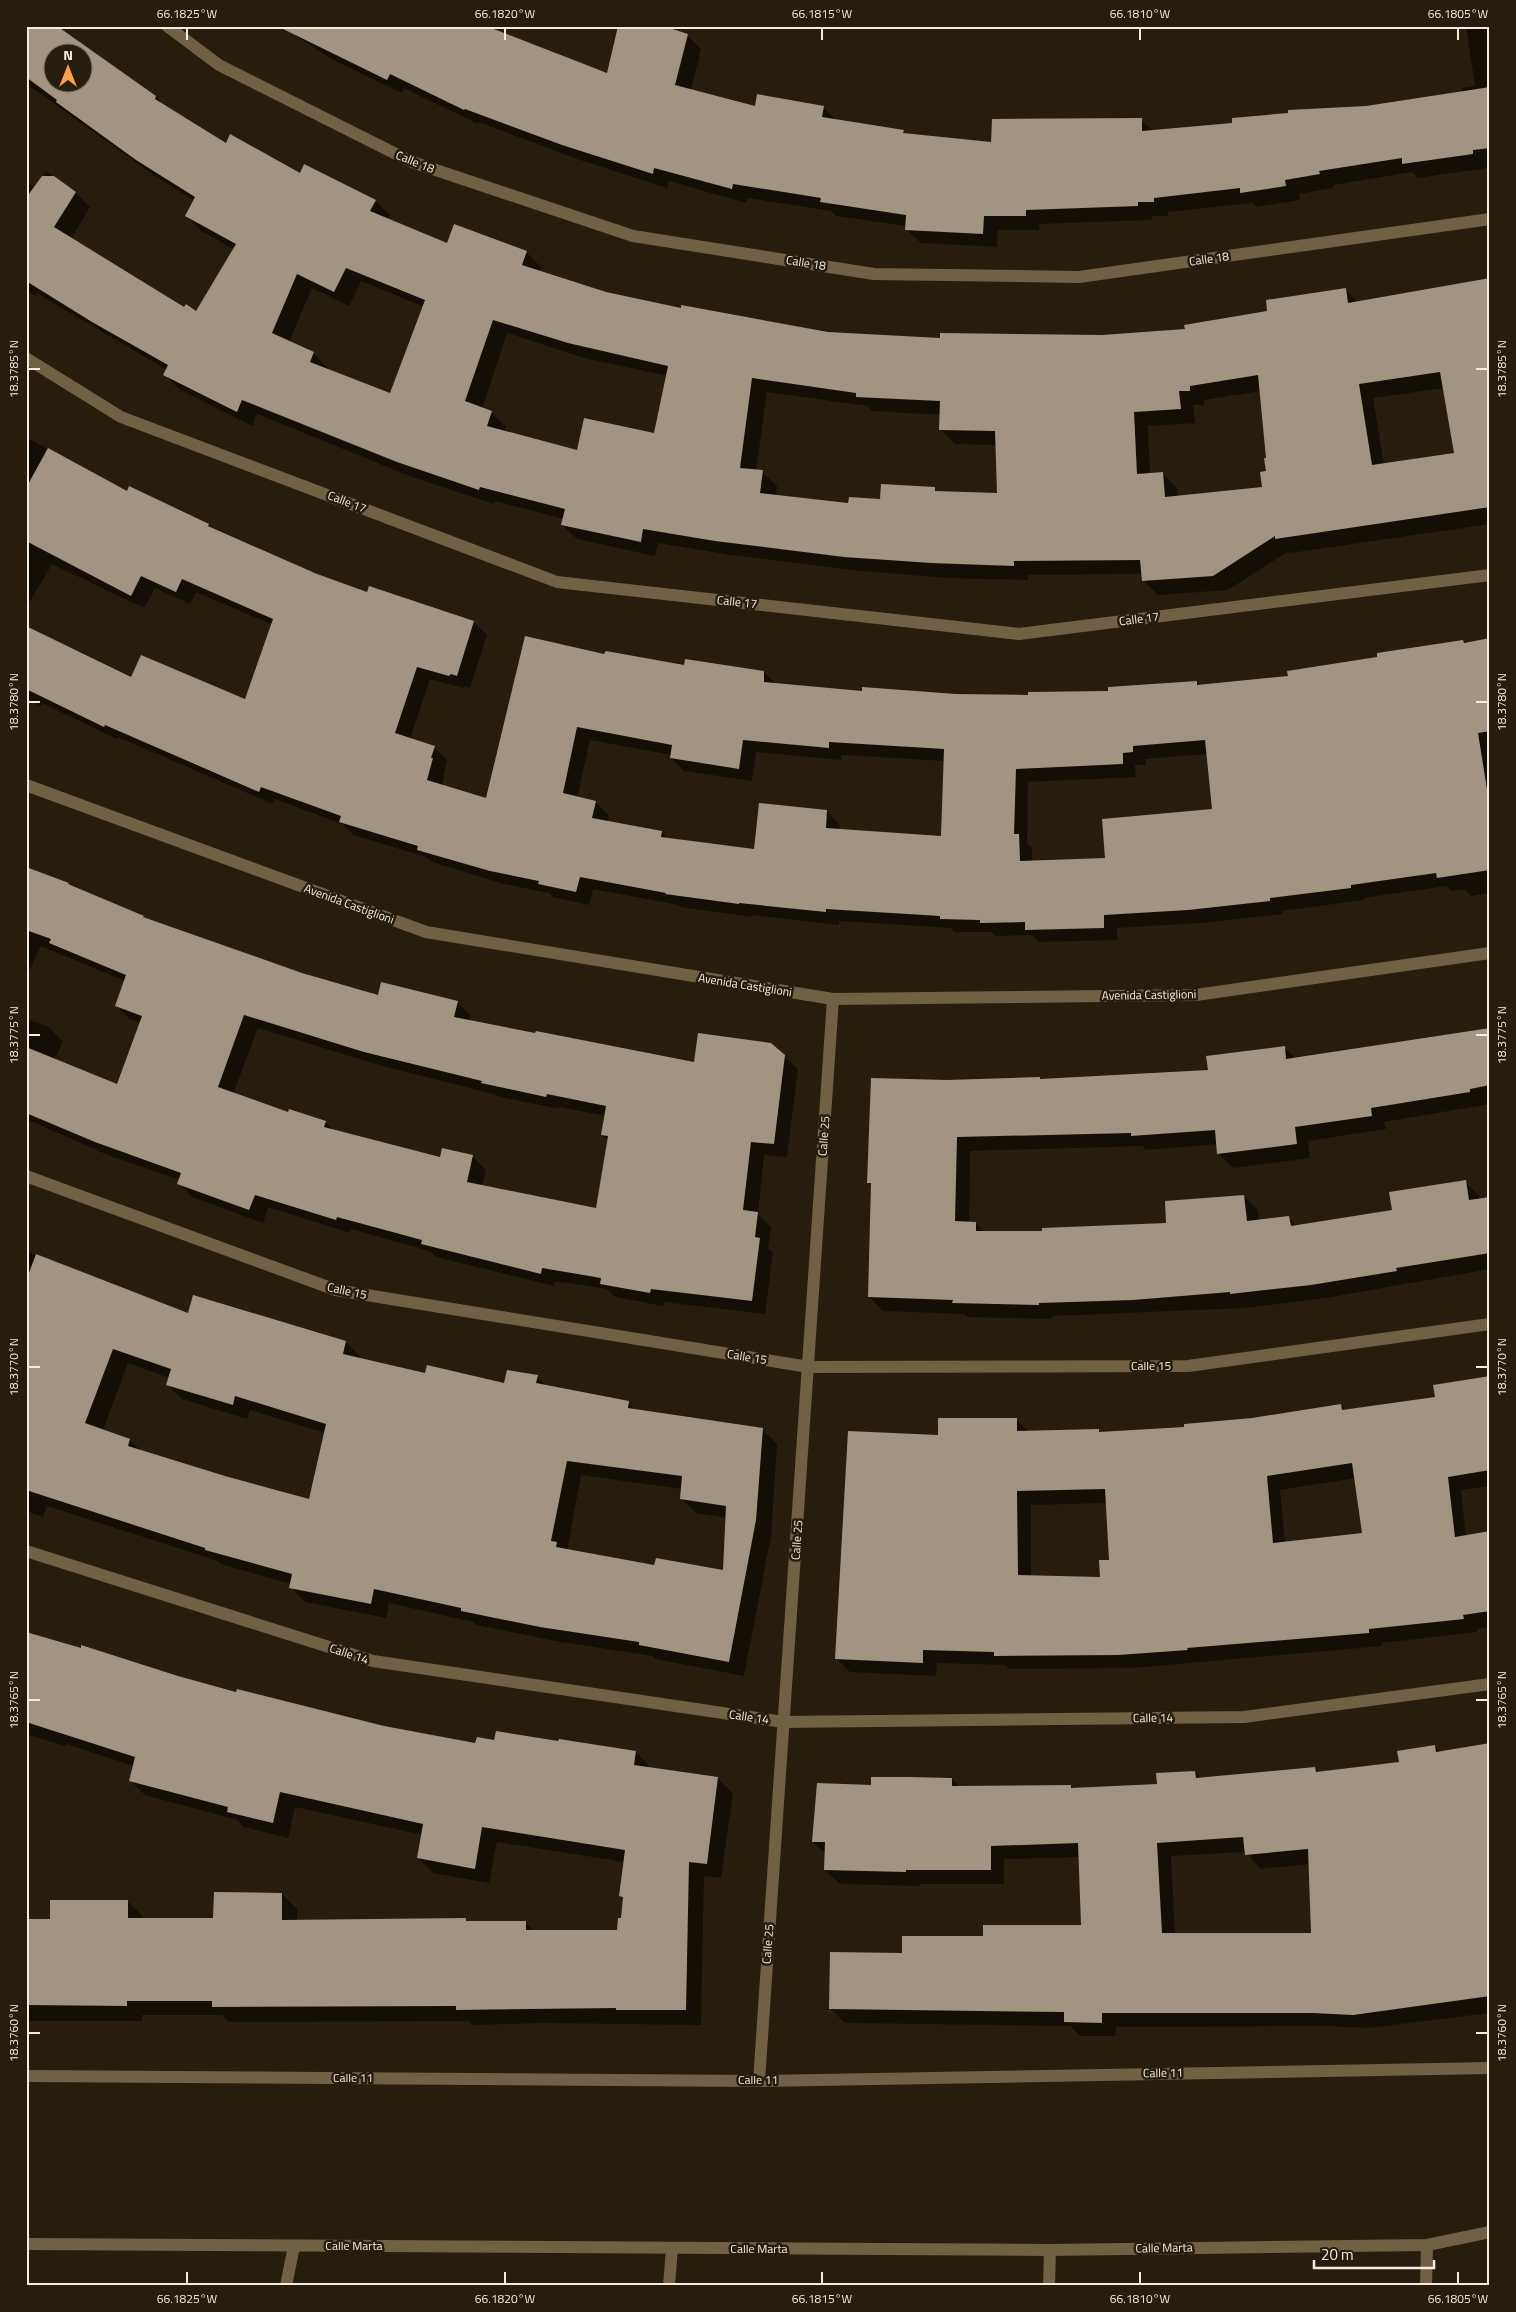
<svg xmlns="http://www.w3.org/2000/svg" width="1516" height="2312" viewBox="0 0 1516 2312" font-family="'Titillium Web',sans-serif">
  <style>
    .shadow { fill: #0007; fill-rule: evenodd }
    .building { fill: #a19581; fill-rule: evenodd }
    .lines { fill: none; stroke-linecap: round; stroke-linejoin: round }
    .minor { stroke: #706145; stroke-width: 12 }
    .ticks { fill: none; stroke: #f3ece2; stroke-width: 2 }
    .labels { text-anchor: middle; stroke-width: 5; stroke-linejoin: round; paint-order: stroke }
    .street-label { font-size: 12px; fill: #f3ece2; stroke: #261d0d }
    .neatline { fill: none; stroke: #f3ece2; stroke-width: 2 }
    .ticks-label { font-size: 12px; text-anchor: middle; fill: #f3ece2 }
  </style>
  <rect width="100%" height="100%" fill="#261d0d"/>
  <g class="shadow">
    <path d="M26,26l51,17 79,54 10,11 60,36 74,31 75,26 15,14 -3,5 61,24 78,8 15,15 -2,5 66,21 77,16 146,25 114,5 160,-3 84,-6 83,-18 76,-23 13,13 132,-22v244l-199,29 -2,-2 -61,39 -70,5 -15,-15 -1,-6 -114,1v5l-81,-2 -87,-7 -129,-16 -73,-12 -3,13 -78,-17 -15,-14 2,-6 -69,-18 -1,3 -82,-27 -155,-63 -5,12 -73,-37 -15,-15 3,-4 -130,-77 -2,3 -9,-6v-109l9,7 11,-17 30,22 14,14 -19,32 113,69 13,4 37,-63 -33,-18 -14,-15 8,-15 -43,-27 -121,-87 -5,5zM52,52h30v30h-30zM361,281l63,26 -33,88 -64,-25 1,-2 -15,-15 -24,-11 23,-54 37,18zM507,333l77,25 84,18 -13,59 -77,16 -74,-19 2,-5 -15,-15 -9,-3zM1444,388l11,66 -71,11 -11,-67zM1261,391l7,68 -5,30 -85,8 -1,-9 -15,-15 -12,1 -2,-48 47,-3 -2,-18h11v-5zM767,392l101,14 4,5 69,4 -1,14 15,15 42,1 1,49 -60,-2 -4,-4 -53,12 -31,4 -74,-8 1,-10 -15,-14 -6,-1z"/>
    <polygon points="281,26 608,75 687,35 701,49 691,90 756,108 824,108 837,121 903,131 907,135 992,143 1141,120 1153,131 1234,124 1462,93 1461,88 1475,86 1466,26 1490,26 1490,164 1487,164 1487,168 1418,178 1412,172 1333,185 1333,188 1299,194 1300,200 1256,207 1252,203 1168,212 1168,216 1152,216 1152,220 1039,224 1039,230 998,230 997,247 921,243 906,229 906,226 836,216 831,211 748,198 746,203 669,181 667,188 577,159 479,122 478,124 404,88 402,93 333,60"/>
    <path d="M26,437l102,56 80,32 109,50 51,18 2,-5 104,34 13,13 -17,53 -6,-2 -1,2 -33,-9 -20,60 24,8 13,13 -5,26 45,13 118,-143 80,11 79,5 12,12 87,9 166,4 80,-5 88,-10 4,4 88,-9 90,-19 -1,-4 112,-15v254l-19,3 -7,-7 -13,2 -5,-5 -82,12v2l-82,11 1,3 -82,9 -84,5v12l-78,2 -7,-7 -37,1 -3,-4h-38l-3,-4 -112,-7v4l-87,-10v2l-72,-10 -2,-2 -85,-16 -4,16 -36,-8 -4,-4 -45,-9 -72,-22 -6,-5 -73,-22 -9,-10 -69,-26 -2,5 -155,-67 -1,2 -75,-36 -2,3 -14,-8v-72l106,52 113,23 28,-76 -77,-33 -6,12 -35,-16 -11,20 -92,-44 -26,44zM590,740l82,15 -1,3 13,13 68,10 4,-29 85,8 1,-5 103,6 -3,77 -103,-8 1,-5 -13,-13 -72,39 -87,-12 -6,-7 -55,-10 2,-7 -14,-13 -18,-4zM1208,754l5,56 -107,49 -74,3v-14l-5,-5 1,-61 108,-5 -1,-12h11l-1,-6z"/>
    <path d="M26,868l42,16 78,36 156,55 77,21 78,6 13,13 -1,7 226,41 89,-7 14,13 -11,88 -23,-2 -6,59 13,13 -3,21 5,4 -8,62 -101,-12 -1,4 -48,-9 -8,-8 -52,-8 -1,5 -118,-29 -7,-6 -78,-22 -1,4 -82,-26 -5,16 -71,-26 -13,-14 1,-3 -70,-24 -84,-37v-101l24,10 13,14 -9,18 64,26 23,-63 -11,-4 -14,-13 9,-25 -84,-35 -15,32zM258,1028l121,37 114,29 3,2 63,13 1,-2 45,9 -3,19 7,6 -12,69 -115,-24 4,-16 -14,-14 -31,3 -107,-28 -9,-9 -36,-9 -56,-19z"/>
    <polygon points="1490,1030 1490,1104 1384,1122 1386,1129 1308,1141 1310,1158 1233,1168 1219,1154 1217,1144 1146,1150 1142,1146 970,1151 969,1223 975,1223 985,1232 1043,1232 1168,1225 1244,1196 1258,1210 1259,1221 1289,1218 1297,1226 1393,1211 1465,1182 1479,1196 1480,1200 1490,1198 1490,1269 1326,1298 1245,1308 1052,1316 1052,1319 968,1317 964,1314 883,1311 869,1297 873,1186 869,1183 947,1081 1040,1078 1042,1081 1209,1071 1284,1047 1296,1059"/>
    <path d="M26,1251l163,63 5,-17 152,45 15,15 -1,2 66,16 79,10 32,-9 10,11 81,16 8,7 126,19 15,15 -6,92 -27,140 -89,-17 -3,-3 -97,-15 -78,-16 -4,-3 -84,-19 -3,15 -81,-16 -14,-15v-3l-70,-20 -3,-3 -171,-55 -4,11 -17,-6zM128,1363l41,15 -2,6 15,15 65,20 3,-9 75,23 -15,67 -85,-23 -83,-25 -12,-12 -27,-10zM581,1475l101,14 -1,10 15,14 31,5 -3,54 -69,-6 -88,-15z"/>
    <path d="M1490,1377v109l-29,4 5,47 24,-4v94l-13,2v3l-95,11v3l-249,22 -124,1 -4,-4 -68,-2 -1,13 -86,-4 -14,-14 103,-221 77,-18 13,13 69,-2 3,3 84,-5 156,-23 5,6 91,-13zM1356,1478l8,56 -79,9 -5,-53zM1107,1503l3,58 -8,17 -71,-1v-72z"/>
    <polygon points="26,1633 178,1677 384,1727 477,1745 495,1741 636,1752 651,1768 717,1778 733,1793 721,1878 704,1876 701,2025 543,2023 472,2025 468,2021 229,2022 222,2015 142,2015 142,2021 26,2021 26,1920 51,1920 127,1901 143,1916 142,1919 215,1920 282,1894 297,1909 297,1921 466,1920 469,1923 525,1922 534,1931 619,1931 623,1920 624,1899 620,1895 625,1862 497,1842 489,1883 433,1873 418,1858 423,1835 295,1807 288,1838 244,1827 237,1820 145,1795 130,1780 134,1766 66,1744 65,1746 26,1734"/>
    <path d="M1435,1746l6,6 49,186v75l-122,15 -40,-2 -212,1 -1,9h-35l-10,-10 -225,-3 -14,-14 72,-55 82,-16 98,-12 -3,-69 -76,2v25h-84v2l-80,-2 -15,-14 1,-16 -13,-12 59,-56 80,-7 8,8 111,-1 3,3 85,-3 36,-14 7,7 113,-10 4,4 81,-10zM1246,1852l14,17 50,-5 2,70h-137l-4,-78z"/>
  </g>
  <g class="building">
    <path d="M26,26h31l99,70 -1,3 71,44 4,-9 70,39 4,-9 72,36 -6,11 77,32 7,-19 73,27 -5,14 84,27 75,16v-3l147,27 112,6v-5l162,2 83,-6 -1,-4 83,-14 -1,-11 80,-12 2,15 142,-25v229l-215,32v-3l-62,40 -71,5 -2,-21 -126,1v5l-83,-3 -87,-6 -129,-16 -72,-12 -2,13 -80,-17 4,-16 -85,-22 -1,3 -82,-28 -155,-62 -5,12 -74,-37 5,-10 -76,-43 -66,-41v-83l16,-22h12l22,16 -22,35 130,80 2,-3 10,7 40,-67 -51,-28 10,-19 -59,-37 -80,-58 1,-2 -31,-23zM52,52h30v30h-30zM346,268l79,32 -35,93 -80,-31 4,-10 -42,-19 25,-59 37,18zM493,320l75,23 100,23 -14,67 -70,-15 -7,32 -90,-24 5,-15 -27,-10zM1440,372l14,81 -82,12 -13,-81zM1258,375l8,83h-2l2,13 -6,1 2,15 -97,10 -2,-25 -26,2 -3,-62 47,-3 -2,-18h11v-5zM752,378l104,15v4l84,4 -1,29 56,1 2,62 -62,-2v-4l-54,-3 -1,15 -31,-2 -1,6 -88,-10 3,-23 -23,-2z"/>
    <polygon points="277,26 486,26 607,73 618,26 663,26 688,34 675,85 755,106 757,94 824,106 822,117 904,130 903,133 991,142 992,119 1142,118 1142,131 1232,123 1232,118 1288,113 1288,110 1366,106 1490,87 1490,148 1473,150 1473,154 1402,164 1402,158 1319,171 1320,174 1285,180 1286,186 1240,193 1240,188 1154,198 1154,202 1138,202 1138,206 1026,210 1026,216 984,216 983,234 905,230 906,215 820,202 821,198 733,184 732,189 654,168 653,174 562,145 465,109 464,110 390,74 387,80"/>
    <path d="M48,448l79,43 2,-5 80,38 -1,2 109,48 50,18 2,-6 105,35 -17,55 -6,-2 -2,2 -32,-9 -22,66 40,13 -4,12h2l-6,22 59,18 39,-162 79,18 2,-3 78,14 1,-6 79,12v11l98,9v-4l94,7 72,1v-3l80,-1v-4l89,-6v4l91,-9 -1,-5 90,-14v-4l86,-13 1,3 26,-5v93l-12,2 12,75v62l-53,8 -1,-5 -85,12v3l-81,10v3l-82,9 -84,5v13l-79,2v-8l-45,1v-3l-40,-1v-3l-114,-7v3l-87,-9v1l-74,-10 1,-1 -86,-16 -4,15 -38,-8 1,-3 -49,-10 -73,-21 1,-4 -79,-24 2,-6 -80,-29 -2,5 -154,-67 -1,2 -78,-38v-63l105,51 10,-22 104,44 28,-80 -91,-40 -6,13 -35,-16 -10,20 -105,-55v-53zM577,727l95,18 -2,13 69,11 4,-29 86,8v-6l115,7 -3,87 -115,-8 1,-18 -68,-7 -5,46 -93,-12 1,-6 -70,-13 4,-17 -33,-8zM1205,740l7,69 -110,10 3,39 -85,3 -1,-27h-5l2,-65 107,-5v-11l10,-1v-6z"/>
    <path d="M26,867l43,16 -1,1 76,32 -1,1 159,56 76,22 3,-13 77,19 -4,16 81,16 1,-2 158,31 4,-29 73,10 14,12 -11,89 -23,-2 -8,68 15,2 -3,25 5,1 -8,63 -101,-12 -1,4 -50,-9 1,-6 -59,-10 -1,6 -120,-30 1,-4 -85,-23 -1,3 -81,-25 -6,15 -72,-26 4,-11 -86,-31 -69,-29v-66l91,37 25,-68 -27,-10 11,-31 -77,-32 2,-4 -25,-9zM244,1015l120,37 118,29 -1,2 65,14 1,-3 59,12 -5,29 7,1 -12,72 -129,-26 6,-27 -31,-7 -2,9 -116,-30 2,-6 -37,-12 -1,3 -70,-25z"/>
    <polygon points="1490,1028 1490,1085 1470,1089 1470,1092 1371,1108 1372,1116 1295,1127 1297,1144 1217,1154 1215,1130 1131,1136 1131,1133 957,1137 955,1221 976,1222 976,1231 1042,1231 1042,1228 1166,1223 1165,1201 1244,1195 1247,1221 1289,1216 1291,1226 1392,1210 1389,1192 1466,1180 1469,1200 1490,1197 1490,1253 1396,1268 1397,1271 1311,1285 1230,1294 1230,1292 1133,1300 1039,1303 1039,1305 952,1303 953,1300 868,1297 871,1183 867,1183 871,1078 947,1080 1040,1077 1040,1079 1208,1070 1206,1056 1285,1046 1286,1059"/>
    <path d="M36,1254l152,59 5,-18 153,46 -3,13 82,19 2,-8 77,18 3,-13 31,5 -2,8 93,18 -1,7 135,20 -7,92 -27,142 -90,-17v-3l-99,-15 -79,-16v-3l-87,-19 -3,15 -82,-16 3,-14 -87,-24v-2l-179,-58v-209zM113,1349l58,20 -5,16 67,20 2,-9 91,28 -17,75 -84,-23 -97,-30 2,-7 -45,-16zM567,1461l115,15 -2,23 46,7 -3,64 -67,-12 -2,7 -98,-18 1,-5 -6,-1z"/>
    <path d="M1490,1376v94l-42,7 7,60 35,-6v80l-27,4 1,4 -95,10v4l-182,15 1,2 -70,5 -124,1v-4l-71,-2v13l-88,-4 13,-228 90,4v-17h79v13l82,-2v3l85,-5v-3l68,-6 89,-14 1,6 93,-13 -2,-12zM1352,1463l10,70 -89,10 -6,-67zM1105,1489l4,71h-10l1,17 -82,-2 -1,-84z"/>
    <polygon points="26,1632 81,1648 81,1645 178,1676 236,1692 237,1689 384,1726 475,1743 477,1737 494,1740 496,1731 558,1741 559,1739 636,1751 634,1765 718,1777 707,1864 689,1862 686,2010 616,2010 616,2008 456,2010 456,2006 212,2007 212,2001 127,2001 127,2006 26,2005 26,1919 50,1919 50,1900 128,1900 128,1918 213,1918 214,1892 282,1893 282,1920 466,1918 466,1921 526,1921 526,1930 617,1930 618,1918 621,1918 623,1897 619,1896 625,1850 482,1827 475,1869 417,1858 423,1824 280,1792 273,1823 227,1812 228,1807 129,1781 135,1757 26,1722"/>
    <path d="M1490,1743v253l-137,19 -40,-2h-211v10l-38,-1v-10l-235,-3 1,-57 72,1v-17h81v-11h98l-3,-82 -87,3v24h-85v2l-82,-2 1,-28h-13l5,-59 54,2v-8h38l43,1v8l119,-1v3l86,-4 -1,-11 39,-2 1,7 119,-11 1,5 83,-10 -2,-11 38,-6 1,7zM1243,1837l2,18 63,-6 3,84h-149l-5,-90z"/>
  </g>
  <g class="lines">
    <g class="minor">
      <polyline points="167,26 219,65 412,162 633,236 874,274 1079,277 1490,219"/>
      <polyline points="26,358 121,417 557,582 1019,634 1490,575"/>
      <polyline points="26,785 426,932 833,999 1196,995 1490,953"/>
      <polyline points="26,1176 336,1290 809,1367 1188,1366 1490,1324"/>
      <polyline points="26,1551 373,1661 783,1722 1244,1717 1490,1684"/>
      <polyline points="26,2076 759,2081 1490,2068"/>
      <polyline points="759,2081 833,999"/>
      <polyline points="26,2244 1050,2250 1427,2245 1490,2232"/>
      <polyline points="286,2286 294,2246"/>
      <polyline points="669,2286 672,2248"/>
      <polyline points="1049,2286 1050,2250"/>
      <polyline points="1426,2286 1427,2245"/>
    </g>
  </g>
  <path class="ticks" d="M187,28v12M505,28v12M822,28v12M1140,28v12M1458,28v12M28,369h12M1476,369h12M28,702h12M1476,702h12M28,1035h12M1476,1035h12M28,1367h12M1476,1367h12M28,1700h12M1476,1700h12M28,2033h12M1476,2033h12M187,2272v12M505,2272v12M822,2272v12M1140,2272v12M1458,2272v12"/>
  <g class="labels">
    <g class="street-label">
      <text transform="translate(415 162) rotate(22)" y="4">Calle 18</text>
      <text transform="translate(1209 259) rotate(-8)" y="4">Calle 18</text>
      <text transform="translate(806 263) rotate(9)" y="4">Calle 18</text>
      <text transform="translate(347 502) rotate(21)" y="4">Calle 17</text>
      <text transform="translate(737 602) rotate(6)" y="4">Calle 17</text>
      <text transform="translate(1139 619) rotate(-7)" y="4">Calle 17</text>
      <text transform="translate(349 904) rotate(20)" y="4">Avenida Castiglioni</text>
      <text transform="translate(745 985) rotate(9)" y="4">Avenida Castiglioni</text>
      <text transform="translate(1149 995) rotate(-1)" y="4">Avenida Castiglioni</text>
      <text transform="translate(824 1136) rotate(-86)" y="4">Calle 25</text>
      <text transform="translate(347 1291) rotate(12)" y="4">Calle 15</text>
      <text transform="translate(747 1357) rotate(9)" y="4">Calle 15</text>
      <text x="1151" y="1370">Calle 15</text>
      <text transform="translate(797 1540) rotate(-86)" y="4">Calle 25</text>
      <text transform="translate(349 1654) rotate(18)" y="4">Calle 14</text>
      <text transform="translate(749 1717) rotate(8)" y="4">Calle 14</text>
      <text transform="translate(1153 1718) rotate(-1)" y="4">Calle 14</text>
      <text transform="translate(768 1944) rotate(-86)" y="4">Calle 25</text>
      <text transform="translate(1163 2073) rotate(-1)" y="4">Calle 11</text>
      <text x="353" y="2082">Calle 11</text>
      <text x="758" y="2084">Calle 11</text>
      <text x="354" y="2250">Calle Marta</text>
      <text transform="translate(1164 2248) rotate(-1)" y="4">Calle Marta</text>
      <text x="759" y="2253">Calle Marta</text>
    </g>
  </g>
  <rect width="1516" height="2312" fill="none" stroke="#261d0d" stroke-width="55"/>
  <g transform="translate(68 68)"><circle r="24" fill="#261d0d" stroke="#787062"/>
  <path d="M0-4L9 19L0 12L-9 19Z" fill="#fa9f4f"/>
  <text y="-8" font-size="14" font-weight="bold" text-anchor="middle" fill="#f3ece2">N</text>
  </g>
  <path d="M1314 2260v8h120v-8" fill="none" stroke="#f3ece2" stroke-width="2.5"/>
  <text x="1321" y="2260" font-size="15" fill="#f3ece2" stroke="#261d0d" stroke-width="4" paint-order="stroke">20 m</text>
  <rect x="28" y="28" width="1460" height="2256" class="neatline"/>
  <g class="ticks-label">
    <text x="187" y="18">66.1825°W</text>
    <text x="505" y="18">66.1820°W</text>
    <text x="822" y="18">66.1815°W</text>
    <text x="1140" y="18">66.1810°W</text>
    <text x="1458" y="18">66.1805°W</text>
    <text transform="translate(14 369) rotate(-90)" y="4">18.3785°N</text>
    <text transform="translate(1502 369) rotate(-90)" y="4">18.3785°N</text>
    <text transform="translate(14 702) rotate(-90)" y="4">18.3780°N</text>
    <text transform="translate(1502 702) rotate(-90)" y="4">18.3780°N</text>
    <text transform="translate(14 1035) rotate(-90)" y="4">18.3775°N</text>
    <text transform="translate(1502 1035) rotate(-90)" y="4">18.3775°N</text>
    <text transform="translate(14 1367) rotate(-90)" y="4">18.3770°N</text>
    <text transform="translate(1502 1367) rotate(-90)" y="4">18.3770°N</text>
    <text transform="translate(14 1700) rotate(-90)" y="4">18.3765°N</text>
    <text transform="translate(1502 1700) rotate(-90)" y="4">18.3765°N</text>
    <text transform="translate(14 2033) rotate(-90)" y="4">18.3760°N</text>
    <text transform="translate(1502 2033) rotate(-90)" y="4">18.3760°N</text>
    <text x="187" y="2303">66.1825°W</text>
    <text x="505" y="2303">66.1820°W</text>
    <text x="822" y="2303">66.1815°W</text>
    <text x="1140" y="2303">66.1810°W</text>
    <text x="1458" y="2303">66.1805°W</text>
  </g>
</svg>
